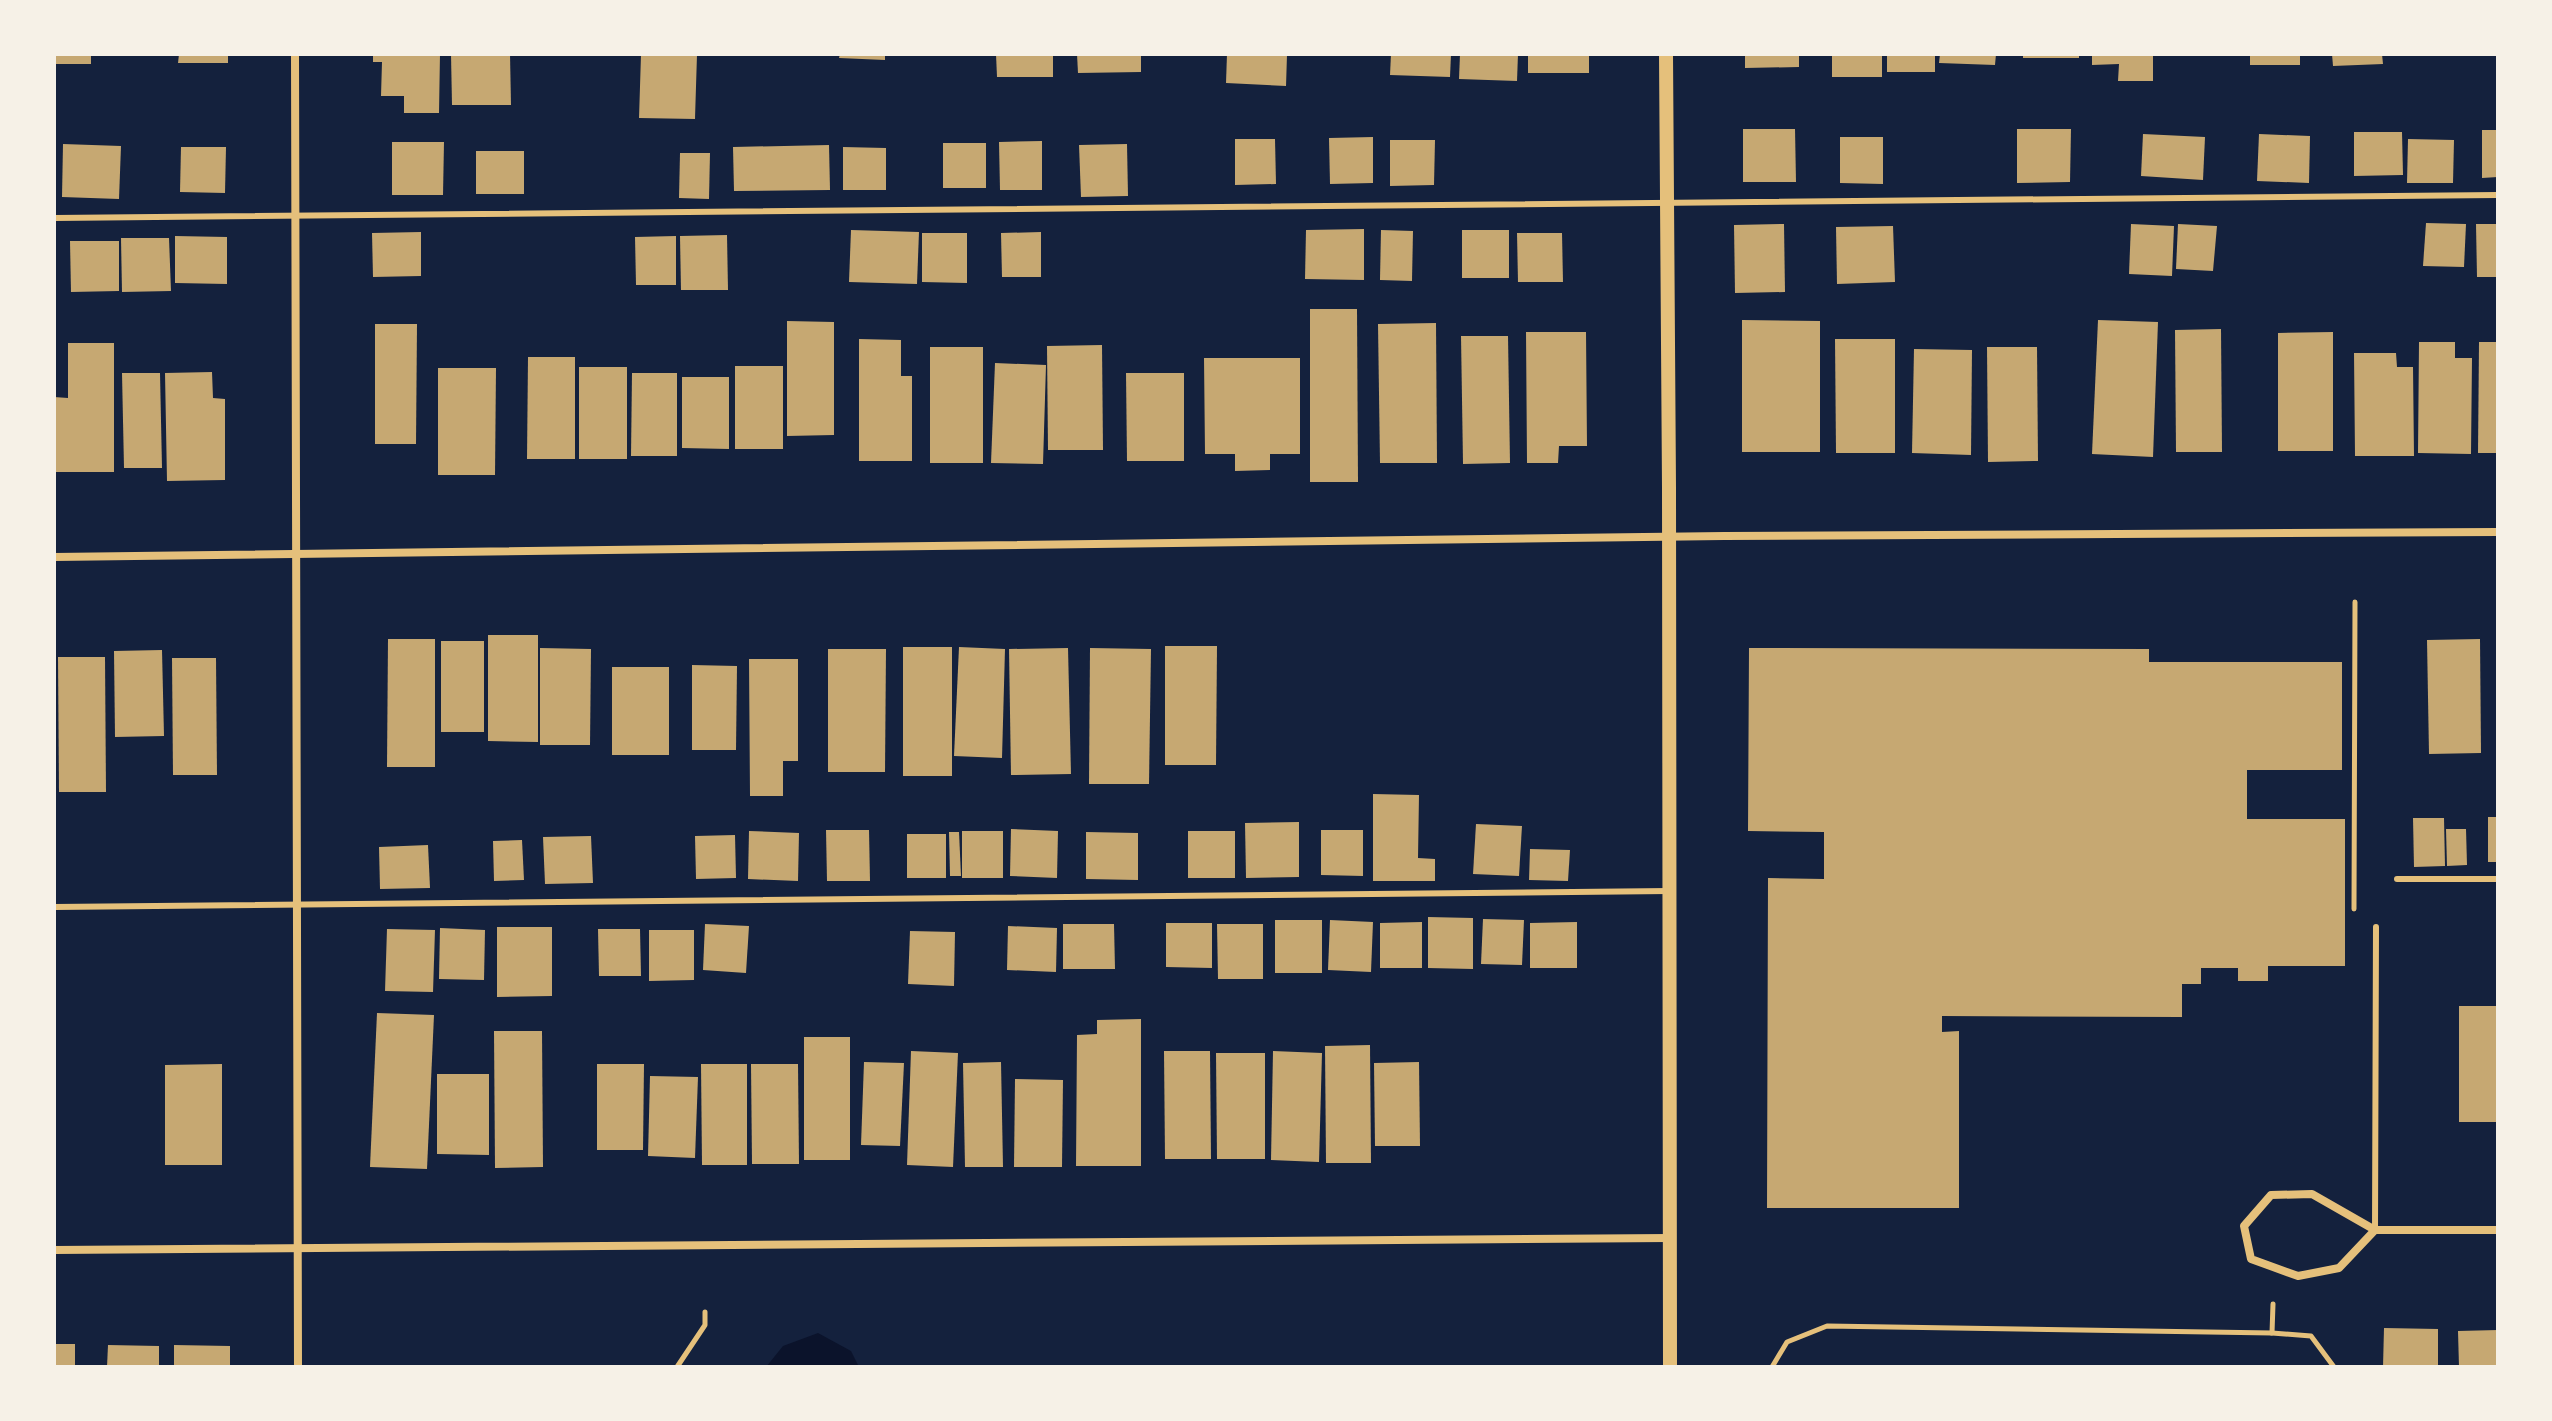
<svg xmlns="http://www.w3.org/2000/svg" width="2552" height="1421" viewBox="0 0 2552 1421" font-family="Lato,sans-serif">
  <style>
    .water { fill: #0b132b }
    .building { fill: #c6a872 }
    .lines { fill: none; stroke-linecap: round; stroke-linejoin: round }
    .path { stroke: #e5c07b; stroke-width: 5 }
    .service { stroke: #e5c07b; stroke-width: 6 }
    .minor { stroke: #e5c07b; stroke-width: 8 }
    .tertiary { stroke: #e5c07b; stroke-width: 14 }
  </style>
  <rect width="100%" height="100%" fill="#14213d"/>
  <polygon class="water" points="818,1333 851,1351 859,1367 766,1367 783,1346"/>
  <g class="building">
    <rect x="54" y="54" width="37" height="10"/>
    <polygon points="179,54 228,54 228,63 178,63"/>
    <polygon points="373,54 440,54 439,113 404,113 404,96 381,96 382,62 373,62"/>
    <polygon points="451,54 510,54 511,105 452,105"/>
    <polygon points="641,54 697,54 695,119 639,118"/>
    <polygon points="840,54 885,54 885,60 839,58"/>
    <polygon points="996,54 1053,54 1053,77 997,77"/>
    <polygon points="1077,54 1141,54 1141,72 1078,73"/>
    <polygon points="1227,54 1287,54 1286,86 1226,83"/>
    <polygon points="1391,54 1451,54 1450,77 1390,75"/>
    <polygon points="1460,54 1518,54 1517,81 1459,79"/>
    <rect x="1528" y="54" width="61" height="19"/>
    <polygon points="1745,54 1799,54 1799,67 1745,68"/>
    <rect x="1832" y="54" width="50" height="23"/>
    <rect x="1887" y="54" width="48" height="18"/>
    <polygon points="1940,54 1996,54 1995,65 1939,63"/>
    <rect x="2023" y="54" width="56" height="4"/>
    <polygon points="2092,54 2153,54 2153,81 2118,81 2119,64 2092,65"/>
    <rect x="2250" y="54" width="50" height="11"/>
    <polygon points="2332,54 2382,54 2383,64 2333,66"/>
    <polygon points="1743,129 1795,129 1796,182 1743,182"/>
    <polygon points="2017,129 2071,129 2070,182 2017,183"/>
    <polygon points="2482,130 2498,130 2498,177 2482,178"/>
    <polygon points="2354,132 2402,132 2403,175 2354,176"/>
    <polygon points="2143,134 2205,137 2203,180 2141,176"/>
    <polygon points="2259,134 2310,136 2309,183 2257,181"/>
    <polygon points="1373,137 1373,183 1330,184 1329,138"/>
    <polygon points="1840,137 1883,137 1883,184 1840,183"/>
    <polygon points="1235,139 1275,139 1276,184 1235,185"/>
    <polygon points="2408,139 2454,140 2453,183 2407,183"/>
    <polygon points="1390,140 1435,140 1434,185 1390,186"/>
    <polygon points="1042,141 1042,190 1000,190 999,142"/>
    <polygon points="392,142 444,142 443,195 392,195"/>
    <rect x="943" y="143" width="43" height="45"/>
    <polygon points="63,144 121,146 119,199 62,197"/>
    <polygon points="1127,144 1128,196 1081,197 1079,145"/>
    <polygon points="829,145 830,190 734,191 733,147"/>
    <polygon points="181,147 226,147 225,193 180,192"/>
    <polygon points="843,147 886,148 886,190 843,190"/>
    <rect x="476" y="151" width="48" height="43"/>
    <polygon points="680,153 710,153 709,199 679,198"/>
    <polygon points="2426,223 2466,224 2464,267 2423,266"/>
    <polygon points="1784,224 1785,292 1735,293 1734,225"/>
    <polygon points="2131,224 2174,226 2172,276 2129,274"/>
    <polygon points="2178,224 2217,226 2213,271 2176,269"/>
    <polygon points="2476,224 2498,224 2498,277 2477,277"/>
    <polygon points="1893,226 1895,282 1837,284 1836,227"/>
    <polygon points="1364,229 1364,280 1305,279 1306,230"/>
    <polygon points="851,230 919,232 917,284 849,282"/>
    <polygon points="1381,230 1413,231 1412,281 1380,280"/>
    <rect x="1462" y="230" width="47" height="48"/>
    <polygon points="421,232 421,276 373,277 372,233"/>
    <polygon points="1041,232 1041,277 1002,277 1001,233"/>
    <polygon points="922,233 967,233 967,283 922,282"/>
    <polygon points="1517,233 1562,233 1563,282 1518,282"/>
    <polygon points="727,235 728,290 681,290 680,236"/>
    <polygon points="175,236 227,237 227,284 175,283"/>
    <polygon points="676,236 676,285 636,285 635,237"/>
    <polygon points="121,238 169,238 171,291 122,292"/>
    <polygon points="70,241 119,241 119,291 71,292"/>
    <polygon points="1310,309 1357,309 1358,482 1310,482"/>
    <polygon points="1742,320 1820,321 1820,452 1742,452"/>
    <polygon points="2098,320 2158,322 2153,457 2092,454"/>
    <polygon points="787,321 834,322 834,435 787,436"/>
    <polygon points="1436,323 1437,463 1380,463 1378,324"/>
    <polygon points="375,324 417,324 416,444 375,444"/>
    <polygon points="2221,329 2222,452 2176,452 2175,330"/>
    <polygon points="1526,332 1586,332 1587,446 1559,446 1558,463 1527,463"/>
    <polygon points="2333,332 2333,451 2278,451 2278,333"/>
    <polygon points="1461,336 1508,336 1510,463 1463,464"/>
    <polygon points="859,339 901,340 901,376 912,376 912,461 859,461"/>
    <polygon points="1835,339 1895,339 1895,453 1836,453"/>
    <polygon points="2419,342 2455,342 2455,358 2472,358 2471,454 2418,453"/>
    <polygon points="2479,342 2498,342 2498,453 2478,453"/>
    <polygon points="68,343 114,343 114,472 54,472 54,397 68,398"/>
    <polygon points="1102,345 1103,450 1048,450 1047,346"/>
    <rect x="930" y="347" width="53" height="116"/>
    <polygon points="1987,347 2037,347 2038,461 1988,462"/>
    <polygon points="1914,349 1972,350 1971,455 1912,453"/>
    <polygon points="2354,353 2396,353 2397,367 2413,367 2414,456 2355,456"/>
    <polygon points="528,357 575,357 575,459 527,459"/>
    <polygon points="1204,358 1300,358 1300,454 1270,454 1270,470 1235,471 1235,454 1205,454"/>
    <polygon points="995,363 1046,365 1043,464 991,463"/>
    <rect x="735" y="366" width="48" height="83"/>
    <rect x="579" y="367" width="48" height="92"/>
    <polygon points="438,368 496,368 495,475 438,475"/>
    <polygon points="212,372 213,398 225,399 225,480 167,481 165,373"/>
    <polygon points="122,373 160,373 162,468 124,468"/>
    <polygon points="632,373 677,373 677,456 631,456"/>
    <polygon points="1126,373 1184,373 1184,461 1127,461"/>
    <polygon points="682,377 729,377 729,449 682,448"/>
    <polygon points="488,635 538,635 538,742 488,741"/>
    <polygon points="388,639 435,639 435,767 387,767"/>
    <polygon points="2480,639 2481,753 2429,754 2427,640"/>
    <rect x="441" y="641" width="43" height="91"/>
    <polygon points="1165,646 1217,646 1216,765 1165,765"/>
    <rect x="903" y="647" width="49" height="129"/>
    <polygon points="959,647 1005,649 1002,758 954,756"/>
    <polygon points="540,648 591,649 590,745 540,745"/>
    <polygon points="1068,648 1071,774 1011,775 1009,649"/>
    <polygon points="1090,648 1151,649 1149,784 1089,784"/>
    <polygon points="1749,648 2149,649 2149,662 2342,662 2342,770 2247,770 2247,819 2345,819 2345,966 2268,966 2268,981 2238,981 2238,968 2201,968 2201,984 2182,984 2182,1017 1942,1016 1942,1032 1959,1031 1959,1208 1767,1208 1768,878 1824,879 1824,832 1748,831"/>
    <polygon points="828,649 886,649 885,772 828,772"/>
    <polygon points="162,650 164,736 115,737 114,651"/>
    <polygon points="58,657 105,657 106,792 59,792"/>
    <polygon points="172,658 216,658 217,775 173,775"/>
    <polygon points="749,659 798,659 798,761 783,761 783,796 750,796"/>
    <polygon points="692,665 737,666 736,750 692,750"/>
    <rect x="612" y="667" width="57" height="88"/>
    <polygon points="1373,794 1419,795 1418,858 1435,859 1435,881 1373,881"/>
    <rect x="2488" y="817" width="10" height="45"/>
    <polygon points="2413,818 2444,818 2445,866 2414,867"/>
    <polygon points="1299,822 1299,877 1246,878 1245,823"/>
    <polygon points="1476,824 1522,826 1519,876 1473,874"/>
    <polygon points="1011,829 1058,831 1057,878 1010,876"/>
    <polygon points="2446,829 2466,829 2467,865 2447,866"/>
    <polygon points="826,830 869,830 870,881 827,881"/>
    <polygon points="1321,830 1363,830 1363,876 1321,875"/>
    <polygon points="749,831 799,833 798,881 748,879"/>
    <rect x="962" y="831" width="41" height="47"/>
    <rect x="1188" y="831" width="47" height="47"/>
    <polygon points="949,832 959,832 961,876 950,876"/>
    <polygon points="1086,832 1138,833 1138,880 1086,879"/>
    <rect x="907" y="834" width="39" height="44"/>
    <polygon points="735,835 736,878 696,879 695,836"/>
    <polygon points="591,836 593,883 545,884 543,837"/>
    <polygon points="522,840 524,880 494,881 493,841"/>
    <polygon points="428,845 430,888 380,889 379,847"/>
    <polygon points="1530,849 1570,850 1568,881 1529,880"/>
    <polygon points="1428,917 1473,918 1473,969 1428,968"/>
    <polygon points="1483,919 1524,920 1522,965 1481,964"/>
    <rect x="1275" y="920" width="47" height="53"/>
    <polygon points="1330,920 1373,922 1371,972 1328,970"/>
    <polygon points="1422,922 1422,968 1380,968 1380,923"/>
    <polygon points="1577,922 1577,968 1530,968 1530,923"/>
    <polygon points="1166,923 1212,923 1212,968 1166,967"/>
    <polygon points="705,924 749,926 746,973 703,970"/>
    <polygon points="1063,924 1114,924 1115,969 1063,969"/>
    <polygon points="1217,924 1263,924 1263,979 1218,979"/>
    <polygon points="1008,926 1057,928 1056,972 1007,970"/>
    <polygon points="497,927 552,927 552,996 497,997"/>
    <polygon points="440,928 485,930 484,980 439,979"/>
    <polygon points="387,929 435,930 433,992 385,991"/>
    <polygon points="598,929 640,929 641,976 599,976"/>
    <polygon points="649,930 694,930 694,980 649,981"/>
    <polygon points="910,931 955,932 954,986 908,984"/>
    <rect x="2459" y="1006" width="39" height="116"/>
    <polygon points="377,1013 434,1015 427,1169 370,1167"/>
    <polygon points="1141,1019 1141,1166 1076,1166 1077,1035 1097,1034 1097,1020"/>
    <polygon points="494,1031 542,1031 543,1167 495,1168"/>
    <rect x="804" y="1037" width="46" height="123"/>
    <polygon points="1370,1045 1371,1163 1326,1163 1325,1046"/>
    <polygon points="911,1051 958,1053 953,1167 907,1165"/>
    <polygon points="1164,1051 1210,1051 1211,1159 1165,1159"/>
    <polygon points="1273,1051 1322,1053 1319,1162 1271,1160"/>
    <polygon points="1216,1053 1265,1053 1265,1159 1217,1159"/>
    <polygon points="864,1062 904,1063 900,1146 861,1145"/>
    <polygon points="1001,1062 1003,1167 965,1167 963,1063"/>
    <polygon points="1419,1062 1420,1146 1375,1146 1374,1063"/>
    <polygon points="222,1064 222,1165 165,1165 165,1065"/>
    <polygon points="597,1064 644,1064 643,1150 597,1150"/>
    <polygon points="701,1064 747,1064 747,1165 702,1165"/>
    <polygon points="751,1064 798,1064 799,1164 752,1164"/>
    <polygon points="437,1074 489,1074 489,1155 437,1154"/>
    <polygon points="650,1076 698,1077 695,1158 648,1156"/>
    <polygon points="1015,1079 1063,1080 1062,1167 1014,1167"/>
    <polygon points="2384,1328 2438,1329 2438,1367 2383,1367"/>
    <polygon points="2498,1330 2498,1367 2459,1367 2458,1331"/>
    <rect x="54" y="1344" width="21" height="23"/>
    <polygon points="108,1345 159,1346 159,1367 107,1367"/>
    <polygon points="174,1345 230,1346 230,1367 174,1367"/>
  </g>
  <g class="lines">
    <g class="path">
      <polyline points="2354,909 2355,602"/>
      <polyline points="2272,1333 2273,1304"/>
      <polyline points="677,1367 705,1325 705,1312"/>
      <polyline points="1772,1367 1787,1342 1827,1326 2272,1333 2311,1336 2334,1367"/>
    </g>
    <g class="service">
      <polyline points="54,218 2498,195"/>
      <polyline points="2397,879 2498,879"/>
      <polyline points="54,907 1669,891"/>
      <polyline points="2375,1230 2376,927"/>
    </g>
    <g class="minor">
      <polyline points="295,54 298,1367"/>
      <polyline points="54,557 1724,536 2498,532"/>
      <polyline points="2375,1230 2339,1268 2298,1276 2251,1259 2244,1226 2271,1195 2312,1194 2375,1230 2498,1230"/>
      <polyline points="54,1250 1669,1238"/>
    </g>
    <polyline class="tertiary" points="1666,54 1669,487 1670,1367"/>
  </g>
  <rect width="2552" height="1421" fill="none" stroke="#f6f1e7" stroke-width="112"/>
</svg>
